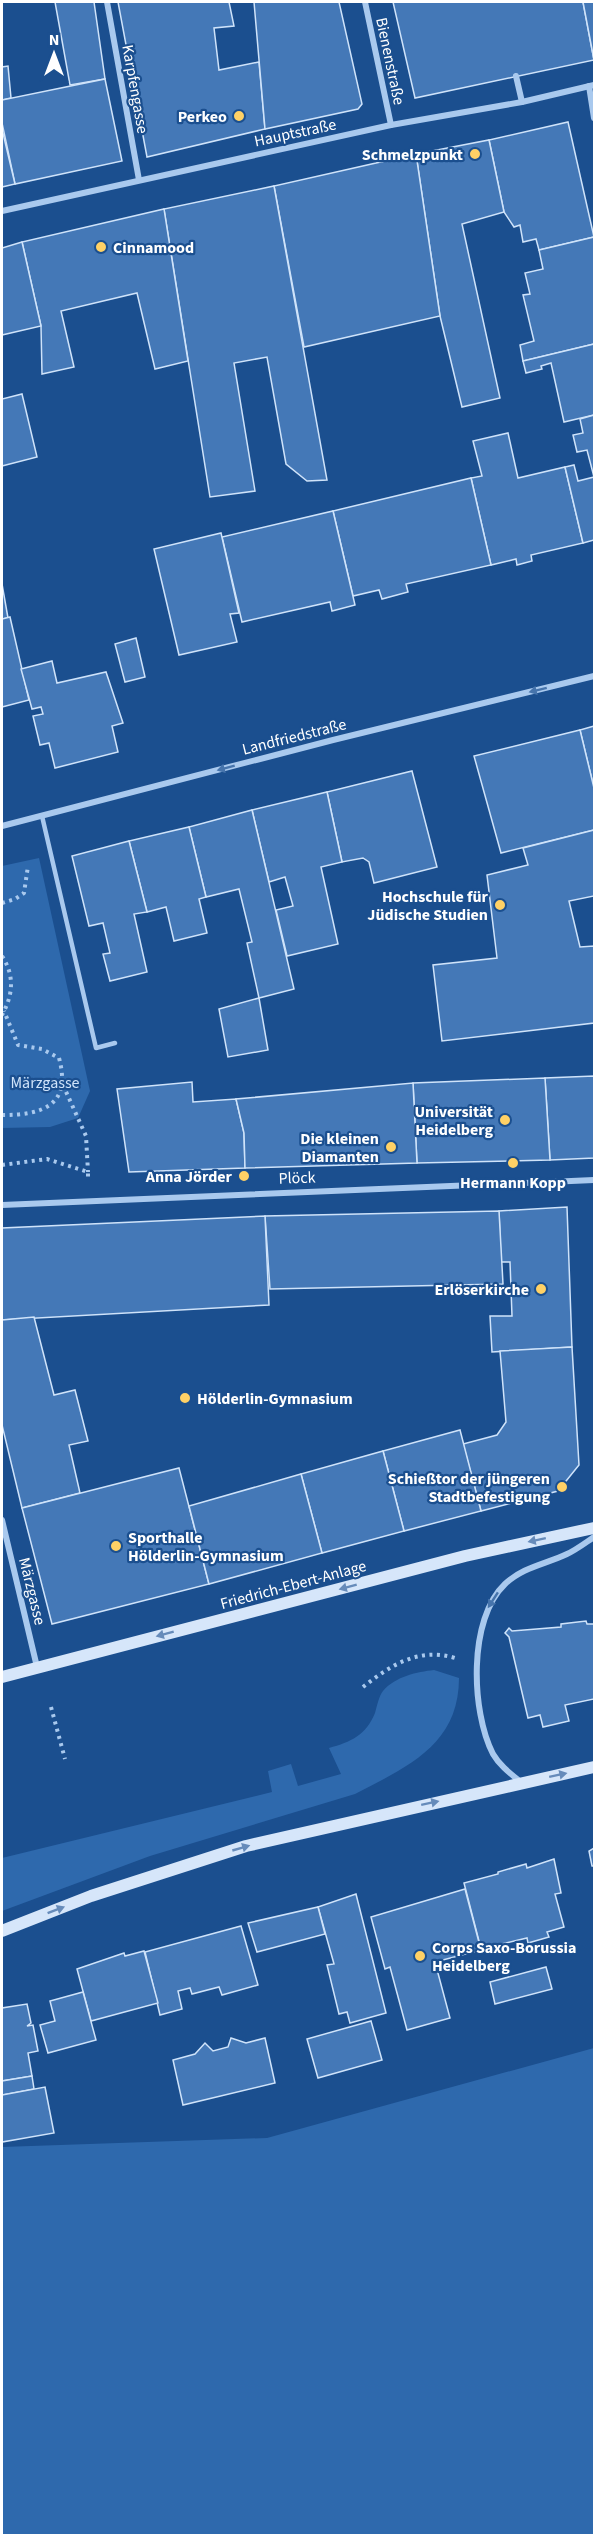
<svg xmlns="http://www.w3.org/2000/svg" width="596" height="2537" viewBox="0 0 596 2537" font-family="'Source Sans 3',sans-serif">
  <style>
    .green { fill: #2e69ad }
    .building { fill: #4478b7; stroke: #cfe3fa; stroke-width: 1.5 }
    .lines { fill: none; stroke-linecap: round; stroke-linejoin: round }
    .path { stroke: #a9c9ee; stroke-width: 4; stroke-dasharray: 3 4.5; stroke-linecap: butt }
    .lane { stroke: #a9c9ee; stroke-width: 4.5 }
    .street { stroke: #a9c9ee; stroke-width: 6 }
    .secondary { stroke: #d6e6fa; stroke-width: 12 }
    .oneway { fill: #4674ac }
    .oneway2 { fill: #668bba }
    .poi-dot { fill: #ffd166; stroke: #1b4f8f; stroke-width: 2 }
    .labels { text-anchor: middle; stroke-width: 4.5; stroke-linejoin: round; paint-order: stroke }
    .street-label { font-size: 16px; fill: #fff; stroke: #1b4f8f }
    .poi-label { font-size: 16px; font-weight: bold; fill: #fff; stroke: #1b4f8f; text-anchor: end }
    .park-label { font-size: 16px; fill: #cfe3fa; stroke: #1b4f8f }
  </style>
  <rect width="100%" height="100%" fill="#1b4f8f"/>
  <g class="green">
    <polygon points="39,858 90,1091 78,1118 50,1127 2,1128 2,866"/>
    <path d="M434,1670l25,8c0,67 -52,89 -104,116l-205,62 -148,55v-53l270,-66 -4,-21 23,-7 7,22 43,-12 -12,-26c22,-6 37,-13 46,-35 2,-7 4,-17 8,-22 13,-15 34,-19 51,-21z"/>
    <polygon points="594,2048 594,2535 2,2535 2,2147 267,2138"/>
  </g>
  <g class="building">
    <polygon points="55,2 94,2 105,79 70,85"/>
    <polygon points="118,2 229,2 234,26 214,28 219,70 259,62 265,129 147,157"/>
    <polygon points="254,2 339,2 362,104 358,109 265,129"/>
    <polygon points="393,2 583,2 594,60 415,98"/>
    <polygon points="583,2 594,2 594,60"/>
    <polygon points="8,66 11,98 2,100 2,67"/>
    <polygon points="105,79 122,161 15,184 2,123 2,100"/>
    <polygon points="568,122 594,237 539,250 536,239 523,242 520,225 514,227 504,212 489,140"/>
    <polygon points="2,129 15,184 2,187"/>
    <polygon points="489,140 504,212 462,224 500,398 462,407 440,316 416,154"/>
    <polygon points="416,154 440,316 304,347 274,186"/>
    <polygon points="274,186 327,480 307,481 286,464 267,357 234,363 255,491 210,497 164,209"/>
    <polygon points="164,209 188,361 155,369 137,293 61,311 74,367 42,374 41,326 22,242"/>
    <polygon points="594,237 594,344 523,361 520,345 534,341 523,295 530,294 525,273 543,269 539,250"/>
    <polygon points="22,242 41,326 2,335 2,248"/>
    <polygon points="594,344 594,415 564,422 551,363 541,366 542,369 526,373 523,361"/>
    <polygon points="22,394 37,457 2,466 2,399"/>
    <polygon points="594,415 594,477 587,450 577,452 573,435 583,433 580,419"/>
    <polygon points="508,433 518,478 565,467 583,543 531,555 532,561 517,565 516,559 491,565 471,478 482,476 473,441"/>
    <polygon points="574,465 578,481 594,477 594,540 583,543 565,467"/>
    <polygon points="471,478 491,565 406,584 408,592 382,599 379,590 353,596 333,511"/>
    <polygon points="333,511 355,605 332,611 330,602 242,622 222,537"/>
    <polygon points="221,533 239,613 230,614 237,642 179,655 154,549"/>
    <polygon points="2,584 8,618 2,619"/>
    <polygon points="10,617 29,700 2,707 2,619"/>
    <polygon points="136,638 145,677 125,682 115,644"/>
    <polygon points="52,661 57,683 106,672 123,723 112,726 118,752 55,768 49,743 40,745 33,716 43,714 41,707 32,709 21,669"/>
    <polygon points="594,726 594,788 580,730"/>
    <polygon points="580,730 594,788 594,830 501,853 474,756"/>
    <polygon points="412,771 437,867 374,883 369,862 363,858 342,862 327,792"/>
    <polygon points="327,792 342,862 321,867 338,944 287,956 276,910 293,906 285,877 269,882 252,810"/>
    <polygon points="252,810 294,989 259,998 247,943 252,942 239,889 206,897 189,827"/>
    <polygon points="189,827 206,897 199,899 207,933 174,941 166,907 147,912 129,841"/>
    <polygon points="594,830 594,896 569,901 580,947 594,946 594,1023 442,1041 433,965 497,958 487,875 528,865 523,848"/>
    <polygon points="129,841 147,912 134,914 147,972 110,981 103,954 110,953 103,923 89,926 72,856"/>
    <polygon points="259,998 268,1050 228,1057 219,1009"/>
    <polygon points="594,1076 594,1158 550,1160 545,1078"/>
    <polygon points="545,1078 550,1160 417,1163 413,1083"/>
    <polygon points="192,1082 193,1102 236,1099 244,1133 245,1168 129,1172 117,1089"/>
    <polygon points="413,1083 417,1163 245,1168 244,1133 236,1099"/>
    <polygon points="567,1207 572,1347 492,1352 490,1316 512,1316 510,1262 501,1262 499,1211"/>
    <polygon points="499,1211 503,1284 270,1289 265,1216"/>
    <polygon points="265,1216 269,1305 2,1320 2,1228"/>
    <polygon points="34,1317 54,1395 75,1390 88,1441 69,1445 80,1493 22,1508 2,1425 2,1320"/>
    <polygon points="572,1347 579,1465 558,1491 481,1511 463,1444 497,1435 506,1422 500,1351"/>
    <polygon points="460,1430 481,1511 404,1531 383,1451"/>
    <polygon points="383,1451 404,1531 322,1553 301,1474"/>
    <polygon points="179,1468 209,1584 52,1624 22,1508"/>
    <polygon points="301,1474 322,1553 209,1584 189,1506"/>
    <polygon points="586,1621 587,1624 594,1624 594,1699 565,1705 569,1721 543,1727 540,1715 528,1718 509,1637 505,1633 509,1628 512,1631 561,1627 561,1624"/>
    <polygon points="594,1848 594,1866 592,1866 589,1851"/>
    <polygon points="554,1859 561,1893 555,1894 564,1927 547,1932 549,1937 528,1943 527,1938 481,1949 464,1883 498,1874 498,1872 526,1864 527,1868"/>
    <polygon points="465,1889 481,1950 435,1962 450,2018 407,2030 390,1967 385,1969 371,1917"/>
    <polygon points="356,1894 386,2013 350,2023 347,2012 339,2014 327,1965 334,1964 318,1907"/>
    <polygon points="318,1907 325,1934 257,1952 248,1923"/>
    <polygon points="241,1926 258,1985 222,1995 219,1987 192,1994 190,1988 178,1991 182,2009 160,2015 145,1952"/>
    <polygon points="144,1951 158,2003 91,2021 77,1969 124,1953 125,1956"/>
    <polygon points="546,1967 552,1989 495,2004 490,1982"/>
    <polygon points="83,1992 96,2040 48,2053 40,2025 55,2021 50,2001"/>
    <polygon points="27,2004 31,2023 27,2026 33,2025 38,2051 28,2053 32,2076 2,2081 2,2008"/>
    <polygon points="371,2021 382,2060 318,2078 307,2039"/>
    <polygon points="231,2038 246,2043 265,2038 275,2083 183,2105 173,2060 195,2054 205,2043 213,2051 228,2047"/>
    <polygon points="32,2076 34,2089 2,2095 2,2081"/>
    <polygon points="45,2087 54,2133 2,2142 2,2095"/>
  </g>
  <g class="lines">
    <g class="path">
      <polyline points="2,903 15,899 24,893 28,866"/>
      <path d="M2,956c13,20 11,39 0,59"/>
      <polyline points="63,1085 86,1136 88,1172"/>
      <path d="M2,1115c40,0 70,-9 57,-57l-17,-9 -24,-4 -14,-34"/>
      <polyline points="2,1165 47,1159 88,1172 88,1179"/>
      <path d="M363,1687c28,-22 56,-40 92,-29"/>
      <polyline points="51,1707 65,1759"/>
    </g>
    <polyline class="lane" points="42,816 96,1048 115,1043"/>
    <g class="street">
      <polyline points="107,2 139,180"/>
      <polyline points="365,2 391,125"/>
      <polyline points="516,76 522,102"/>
      <polyline points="589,86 594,118"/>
      <polyline points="2,211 391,125 522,102 594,85"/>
      <polyline points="2,826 333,740 594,676"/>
      <polyline points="2,1205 594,1180"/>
      <polyline points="2,1520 37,1667"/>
      <path d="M522,1783c-11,-9 -22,-17 -29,-29 -22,-43 -25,-135 12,-170 18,-17 41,-20 62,-30 9,-4 18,-11 27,-17"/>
    </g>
    <g class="secondary">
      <polyline points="2,1677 465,1556 594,1528"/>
      <polyline points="2,1931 91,1896 246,1846 594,1767"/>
    </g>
  </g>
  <defs><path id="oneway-solid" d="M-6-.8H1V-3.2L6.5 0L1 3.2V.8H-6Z" transform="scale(1.5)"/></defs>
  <g class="oneway">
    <use href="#oneway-solid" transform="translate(538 690) rotate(166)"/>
    <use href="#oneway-solid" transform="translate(226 768) rotate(165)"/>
    <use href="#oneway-solid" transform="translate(493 1600) rotate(123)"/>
  </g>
  <g class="oneway2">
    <use href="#oneway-solid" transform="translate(537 1540) rotate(168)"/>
    <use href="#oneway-solid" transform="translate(348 1587) rotate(165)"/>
    <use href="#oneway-solid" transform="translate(165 1634) rotate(165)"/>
    <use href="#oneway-solid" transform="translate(558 1775) rotate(-12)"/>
    <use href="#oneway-solid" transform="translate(430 1803) rotate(-12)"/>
    <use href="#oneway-solid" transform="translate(241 1848) rotate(-16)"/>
    <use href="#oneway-solid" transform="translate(56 1910) rotate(-21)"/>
  </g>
  <g class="poi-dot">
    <circle cx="239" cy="116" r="6"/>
    <circle cx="475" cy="154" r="6"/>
    <circle cx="101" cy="247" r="6"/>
    <circle cx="500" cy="905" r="6"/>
    <circle cx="505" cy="1120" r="6"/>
    <circle cx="391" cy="1147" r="6"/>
    <circle cx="513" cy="1163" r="6"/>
    <circle cx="244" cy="1176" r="6"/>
    <circle cx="541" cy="1289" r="6"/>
    <circle cx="185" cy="1398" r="6"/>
    <circle cx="562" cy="1487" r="6"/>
    <circle cx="116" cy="1546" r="6"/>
    <circle cx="420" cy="1956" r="6"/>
  </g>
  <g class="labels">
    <g class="street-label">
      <text transform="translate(391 61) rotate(78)" y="6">Bienenstraße</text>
      <text transform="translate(136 89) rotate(80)" y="6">Karpfengasse</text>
      <text transform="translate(295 132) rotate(-12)" y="6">Hauptstraße</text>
      <text transform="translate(294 736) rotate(-14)" y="6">Landfriedstraße</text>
      <text transform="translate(297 1177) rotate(-2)" y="6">Plöck</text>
      <text transform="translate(293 1584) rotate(-15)" y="6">Friedrich-Ebert-Anlage</text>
      <text transform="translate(33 1591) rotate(76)" y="6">Märzgasse</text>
    </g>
    <g class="poi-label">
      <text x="227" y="122">Perkeo</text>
      <text x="463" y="160">Schmelzpunkt</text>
      <text x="113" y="253" text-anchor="start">Cinnamood</text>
      <text x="488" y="902">Hochschule für<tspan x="488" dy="18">Jüdische Studien</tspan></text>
      <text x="493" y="1117">Universität<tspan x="493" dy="18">Heidelberg</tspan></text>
      <text x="379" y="1144">Die kleinen<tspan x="379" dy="18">Diamanten</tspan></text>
      <text x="232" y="1182">Anna Jörder</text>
      <text x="513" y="1188" text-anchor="middle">Hermann Kopp</text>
      <text x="529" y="1295">Erlöserkirche</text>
      <text x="197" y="1404" text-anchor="start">Hölderlin-Gymnasium</text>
      <text x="550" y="1484">Schießtor der jüngeren<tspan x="550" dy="18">Stadtbefestigung</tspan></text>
      <text x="128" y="1543" text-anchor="start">Sporthalle<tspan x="128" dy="18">Hölderlin-Gymnasium</tspan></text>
      <text x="432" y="1953" text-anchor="start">Corps Saxo-Borussia<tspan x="432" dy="18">Heidelberg</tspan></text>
    </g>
    <g class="park-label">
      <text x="45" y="1088">Märzgasse</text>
    </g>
  </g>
  <rect width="596" height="2537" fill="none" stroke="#ffffff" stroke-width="6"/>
  <g transform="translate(54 54)" stroke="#1b4f8f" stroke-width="4.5" paint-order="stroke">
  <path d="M0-4.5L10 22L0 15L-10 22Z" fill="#ffffff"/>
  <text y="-9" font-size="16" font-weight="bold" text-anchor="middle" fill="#ffffff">N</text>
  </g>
</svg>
